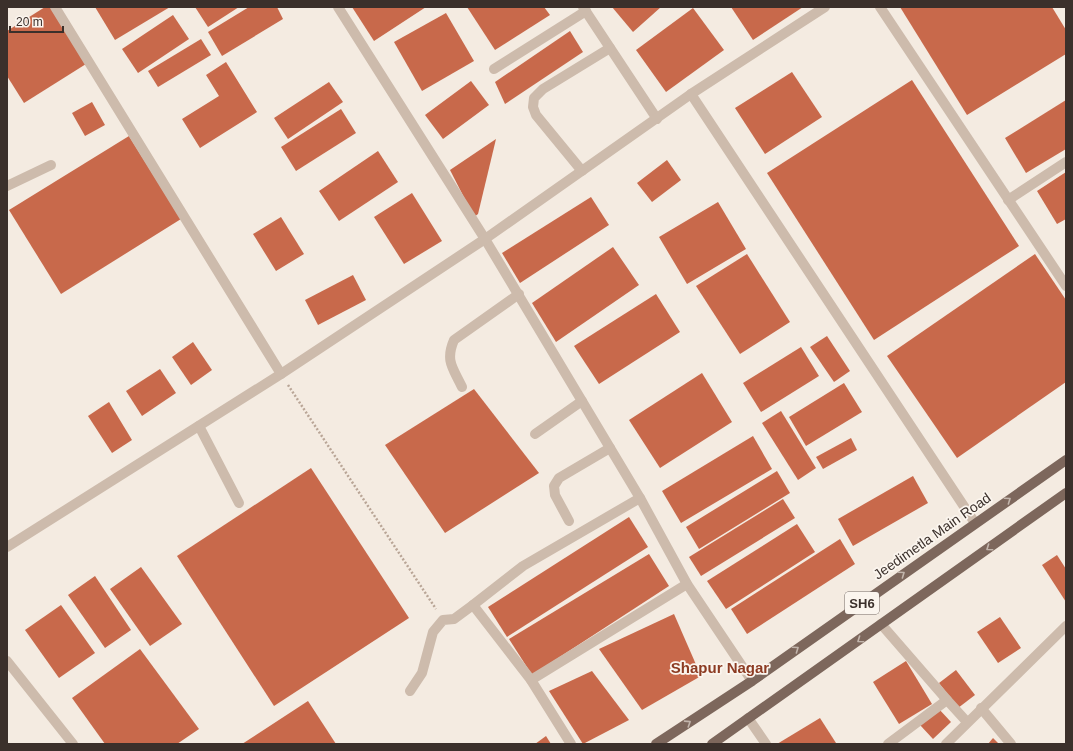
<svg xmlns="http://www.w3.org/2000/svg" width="1073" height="751" viewBox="0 0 1073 751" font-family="Helvetica,sans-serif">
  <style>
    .building { fill: #c8694b }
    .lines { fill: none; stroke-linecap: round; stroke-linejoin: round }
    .path { stroke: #b9a596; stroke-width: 2.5; stroke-dasharray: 2 2; stroke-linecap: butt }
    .minor { stroke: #cdbbac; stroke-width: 10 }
    .major { stroke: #7d675c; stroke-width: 10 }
    .oneway { stroke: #c2b5ac }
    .labels { text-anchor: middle; stroke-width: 3.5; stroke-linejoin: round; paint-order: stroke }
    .shield { fill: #fbf5ee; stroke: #756b66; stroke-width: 1 }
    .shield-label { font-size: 13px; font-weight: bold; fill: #3b302b }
    .street-label { font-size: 14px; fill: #3b302b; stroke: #fbf5ee }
    .neighbourhood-label { font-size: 15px; font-weight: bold; fill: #8c3b22; stroke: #fbf5ee }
  </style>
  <rect width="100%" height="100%" fill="#f4ebe1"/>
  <g class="building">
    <polygon points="45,7 50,7 86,64 24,103 7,76 7,31"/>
    <polygon points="95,7 170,7 115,40"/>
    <polygon points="195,7 239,7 208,27"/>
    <polygon points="249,7 277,7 283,19 222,56 208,32"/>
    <polygon points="352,7 426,7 374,41"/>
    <polygon points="467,7 544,7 550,15 495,50"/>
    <polygon points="612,7 661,7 633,32"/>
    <polygon points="731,7 803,7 753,40"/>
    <polygon points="900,7 1052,7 1066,30 1066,54 967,115"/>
    <polygon points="693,8 724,50 666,92 636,50"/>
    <polygon points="446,13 474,61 422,91 394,42"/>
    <polygon points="173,15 189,39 138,73 122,49"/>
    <polygon points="570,31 583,52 505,104 495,82"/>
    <polygon points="201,39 211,55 158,87 148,71"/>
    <polygon points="226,62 257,112 200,148 182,119 219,96 206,75"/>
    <polygon points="792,72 822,117 765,154 735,108"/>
    <polygon points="912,80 1019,246 874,340 767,173"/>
    <polygon points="471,81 489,105 443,139 425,115"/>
    <polygon points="329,82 343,102 288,139 274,118"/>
    <polygon points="1066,100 1066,149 1026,173 1005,138"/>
    <polygon points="92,102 105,125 85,136 72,113"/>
    <polygon points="341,109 356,133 296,171 281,147"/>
    <polygon points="129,136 181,219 61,294 9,210"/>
    <polygon points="496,139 478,214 474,217 450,170"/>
    <polygon points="378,151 398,182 339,221 319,191"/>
    <polygon points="667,160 681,180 652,202 637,183"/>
    <polygon points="1066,172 1066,219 1057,224 1037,191"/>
    <polygon points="412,193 442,241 404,264 374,217"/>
    <polygon points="591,197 609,225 520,283 502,253"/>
    <polygon points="718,202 746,249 687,284 659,237"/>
    <polygon points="281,217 304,254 276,271 253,234"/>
    <polygon points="613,247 639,285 556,342 532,303"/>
    <polygon points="747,254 790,322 740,354 696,286"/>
    <polygon points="1035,254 1066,300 1066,382 957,458 887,356"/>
    <polygon points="353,275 366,300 318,325 305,300"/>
    <polygon points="656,294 680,332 599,384 574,346"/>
    <polygon points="827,336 850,371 834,382 810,347"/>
    <polygon points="193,342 212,370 191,385 172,357"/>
    <polygon points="801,347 819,376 761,412 743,383"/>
    <polygon points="160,369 176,393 142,416 126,391"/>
    <polygon points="702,373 732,422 660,468 629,420"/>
    <polygon points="844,383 862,412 806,446 789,417"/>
    <polygon points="474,389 539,473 445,533 385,445"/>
    <polygon points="109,402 132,440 112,453 88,416"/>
    <polygon points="781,411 816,468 798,480 762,423"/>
    <polygon points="753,436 772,469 681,523 662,491"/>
    <polygon points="851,438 857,450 823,469 816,457"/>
    <polygon points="311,468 409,618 274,706 177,556"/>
    <polygon points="777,471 790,493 699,549 686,527"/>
    <polygon points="913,476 928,503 853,546 838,519"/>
    <polygon points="783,499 795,518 701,576 689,557"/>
    <polygon points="629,517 648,547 507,637 488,607"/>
    <polygon points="797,524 815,552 726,609 707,581"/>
    <polygon points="840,539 855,564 747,634 731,609"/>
    <polygon points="649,554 669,586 532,675 509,639"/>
    <polygon points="1057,555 1066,569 1066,602 1042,565"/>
    <polygon points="141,567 182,624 150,646 110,589"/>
    <polygon points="95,576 131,630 105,648 68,595"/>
    <polygon points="61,605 95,653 59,678 25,630"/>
    <polygon points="674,614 701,676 642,710 599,649"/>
    <polygon points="1000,617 1021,648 998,663 977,632"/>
    <polygon points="140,649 199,729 177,744 105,744 72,698"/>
    <polygon points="906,661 932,704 899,724 873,682"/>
    <polygon points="956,670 975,695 958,708 939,683"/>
    <polygon points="592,671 629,720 583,744 549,691"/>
    <polygon points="308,701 336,744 242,744"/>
    <polygon points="938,708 951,722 933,739 920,725"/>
    <polygon points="820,718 836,743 834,744 777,744"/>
    <polygon points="546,736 551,744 535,744"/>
    <polygon points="993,738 999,744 988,744"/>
  </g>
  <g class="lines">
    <polyline class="path" points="288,385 436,609"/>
    <g class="minor">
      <polyline points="55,7 281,374"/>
      <polyline points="338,7 485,239 640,498 687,584 752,681"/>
      <polyline points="583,7 657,119"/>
      <polyline points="880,7 1066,286"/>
      <polyline points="494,69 586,11"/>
      <polyline points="691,94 975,523"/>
      <polyline points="582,171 536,115 533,107 534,98 543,89 610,48"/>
      <polyline points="7,186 51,165"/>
      <polyline points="1008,200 1066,162"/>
      <path d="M462,387c-9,-19 -17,-26 -8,-47l65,-46"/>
      <polyline points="199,426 239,503"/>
      <polyline points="535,434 582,401"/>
      <polyline points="569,521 555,495 554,486 559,478 610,448"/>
      <polyline points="7,547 281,374 485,239 691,94 825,7"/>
      <polyline points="473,605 523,566 640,498"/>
      <polyline points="881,624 947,700 967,722"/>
      <polyline points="7,661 73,744"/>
      <polyline points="531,680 571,744"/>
      <polyline points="410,691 422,673 433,632 443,620 454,619 473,605 531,680 687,584"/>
      <polyline points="981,708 1011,744"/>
      <polyline points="748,718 766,744"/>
      <polyline points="888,744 947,700"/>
      <polyline points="946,744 1066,626"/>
    </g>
    <g class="major">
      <polyline points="656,744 752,681 1066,460"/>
      <polyline points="712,744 1066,493"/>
    </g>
  </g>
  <defs><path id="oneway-chevron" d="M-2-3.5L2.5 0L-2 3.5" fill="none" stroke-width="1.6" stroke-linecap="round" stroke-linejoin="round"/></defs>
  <g class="oneway">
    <use href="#oneway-chevron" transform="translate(1008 500) rotate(-35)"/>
    <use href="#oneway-chevron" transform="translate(989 548) rotate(145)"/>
    <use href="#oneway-chevron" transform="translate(902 574) rotate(-35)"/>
    <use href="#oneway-chevron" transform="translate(860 640) rotate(145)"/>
    <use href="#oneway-chevron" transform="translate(796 649) rotate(-35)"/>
    <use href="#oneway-chevron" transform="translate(688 723) rotate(-33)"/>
  </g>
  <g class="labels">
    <rect class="shield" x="845" y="592" width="34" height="22" rx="3"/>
    <g class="shield-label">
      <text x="862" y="608">SH6</text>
    </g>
    <g class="street-label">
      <text transform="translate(932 536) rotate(-35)" y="5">Jeedimetla Main Road</text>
    </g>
    <g class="neighbourhood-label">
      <text x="720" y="673">Shapur Nagar</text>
    </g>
  </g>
  <rect width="1073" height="751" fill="none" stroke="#3b302b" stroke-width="16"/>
  <path d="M10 26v6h53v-6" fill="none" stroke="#3b302b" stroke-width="2"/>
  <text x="16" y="26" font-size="12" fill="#3b302b" stroke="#fbf5ee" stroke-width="3" paint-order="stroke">20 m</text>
</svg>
